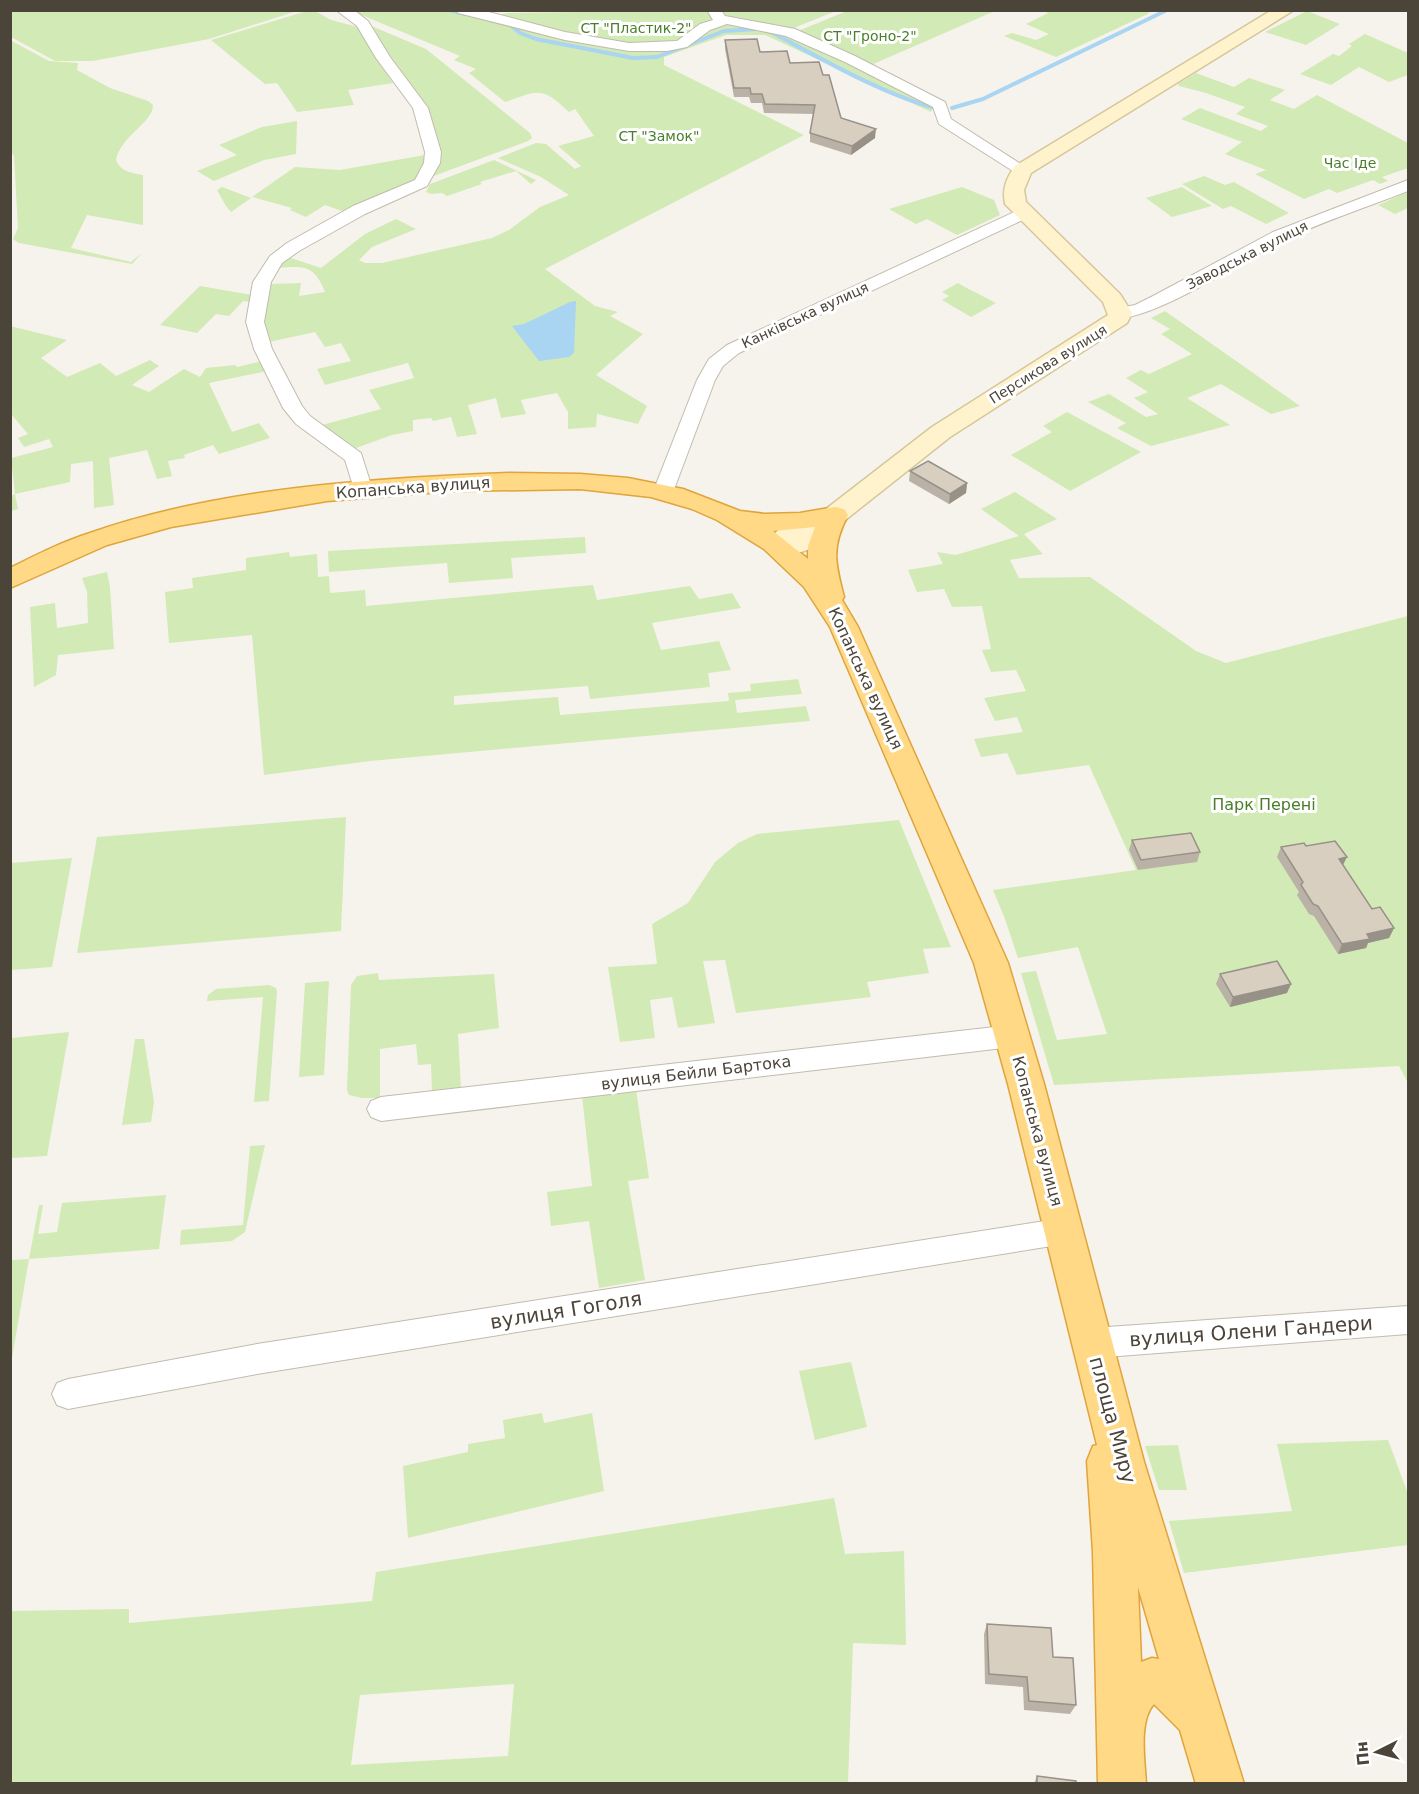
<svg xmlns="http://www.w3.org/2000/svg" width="1419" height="1794" viewBox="0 0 1419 1794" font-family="'DejaVu Sans',sans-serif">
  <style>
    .green { fill: #d2eab5; fill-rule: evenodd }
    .water { fill: #a9d4f2 }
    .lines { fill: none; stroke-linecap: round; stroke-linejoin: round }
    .stream { stroke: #a9d4f2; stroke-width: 4 }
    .minor-casing { stroke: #c2bbae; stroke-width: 2 }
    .secondary-casing { stroke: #d6c79b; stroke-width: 3 }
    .trunk-casing { stroke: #e0a43c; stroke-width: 3 }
    .minor { fill: #fff; fill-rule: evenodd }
    .secondary { fill: #fff3cd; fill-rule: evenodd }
    .trunk { fill: #ffd985; fill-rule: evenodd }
    .wall { fill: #bab2a6 }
    .shaded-wall { fill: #979187 }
    .building { fill: #d8cfc1; stroke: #979187; stroke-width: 1.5 }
    .labels { text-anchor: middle; stroke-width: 6; stroke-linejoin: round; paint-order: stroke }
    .far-park-label { font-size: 14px; fill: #4a7f2a; stroke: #fff }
    .far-street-label { font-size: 14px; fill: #4b4439; stroke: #fff }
    .street-label { font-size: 16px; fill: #4b4439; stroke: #fff }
    .park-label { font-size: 16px; fill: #4a7f2a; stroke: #fff }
    .near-street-label { font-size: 20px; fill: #4b4439; stroke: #fff }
  </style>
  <rect width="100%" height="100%" fill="#f6f3ec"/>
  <g class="green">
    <polygon points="11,10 297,10 297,11 209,39 93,61 55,61 11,37"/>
    <polygon points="706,10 715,21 684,41 618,45 496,16 507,13"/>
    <polygon points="718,10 836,11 789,30 719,14"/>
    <polygon points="307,11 315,11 331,20 358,27 373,54 393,83 348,90 354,105 297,112 277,83 265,84 211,40"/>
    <path d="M352,11h94l210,39 57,-22 16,-3 54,6 146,72 4,3 -2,6 -166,-77h-39l-62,22v8l140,70 -259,134 50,37 23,6 -8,4 33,18 -47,41 51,31 -9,18 -41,-10 -1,13 -28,2v-17l-11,-19 -36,7 5,14 -25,4 -5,-20 -28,7 9,29 -20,3 -6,-20 -18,4 -2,-3 -18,2v11l-21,4 -36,13 -34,-23 59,-16 -12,-19 45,-12 -6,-15 -83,22 -8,-16 34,-8 -10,-18 -16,4 -10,-15 -46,10 -5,-22 6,-36 31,-1 -2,13 26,-4c-11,-28 -21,-26 -49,-24l12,-11 33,11 44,-34 31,-15 20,10 -44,18 -13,13 6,3h17l110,-25 17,-8 31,-23 29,-12 -28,-18 -43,-19 38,-15 10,1 29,25 6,-3 -23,-20 36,-10 -19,-27 -6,3c-27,-26 -30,-22 -64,-10l-36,-29 7,-4 -22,-9 6,-4z"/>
    <polygon points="847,11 995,11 871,65 798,31"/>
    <polygon points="1143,11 1150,13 1056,57 1004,36 1012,33 1036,40 1049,34 1026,24 1048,13 1042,11"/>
    <polygon points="1307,11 1340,24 1306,45 1265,32"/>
    <polygon points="369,25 426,49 530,133 532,138 528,141 431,177 439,163 441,150 429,110 387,57"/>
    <polygon points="1365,34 1408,53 1408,75 1389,82 1359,67 1331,85 1300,74 1333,54 1339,56 1352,46 1349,44"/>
    <path d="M10,40l39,21 29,2 -1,7 33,18 38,13 5,4c0,18 -32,30 -37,55 5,12 16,13 27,15v50l-56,-10 -16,33 60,14 11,-9 -10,11 -113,-21 -6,-4 5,-11 -4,-72 -4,-5z"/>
    <polygon points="1196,73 1234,87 1249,78 1285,90 1270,100 1294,109 1317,95 1408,143 1408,168 1382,177 1388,181 1380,184 1373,180 1337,193 1329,189 1304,199 1255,174 1266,170 1225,154 1242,142 1181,119 1200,108 1261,131 1268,126 1236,114 1245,107 1206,93 1179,86 1178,84"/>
    <polygon points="297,121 296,154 264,160 214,181 197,171 237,155 219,145 262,127"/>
    <polygon points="425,155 423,167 415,180 345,212 325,205 306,217 290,210 292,208 252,197 295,167 340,170"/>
    <polygon points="494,160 536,180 531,184 516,171 480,182 482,184 447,196 442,193 431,194 426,192 430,184"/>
    <polygon points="1204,176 1225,185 1234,182 1289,213 1266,224 1231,206 1223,209 1182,184"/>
    <polygon points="222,187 251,198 231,212 226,206 217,190"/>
    <polygon points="962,187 994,200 1000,215 957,235 927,219 916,224 889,209"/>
    <polygon points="1182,187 1212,206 1172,217 1146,198"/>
    <polygon points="1408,192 1408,208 1395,214 1378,205"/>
    <polygon points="958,283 963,286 996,303 971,317 942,300 949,296 942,292"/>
    <polygon points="200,286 252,295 251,302 243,301 229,316 216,314 197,333 160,325"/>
    <polygon points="1165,311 1300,406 1271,414 1221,384 1187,398 1230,425 1151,446 1117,428 1126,423 1088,402 1109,394 1146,417 1158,414 1134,398 1148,392 1126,378 1141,370 1149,374 1192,354 1161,334 1170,329 1151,318"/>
    <polygon points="10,326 67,340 41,358 67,377 100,363 116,376 150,360 159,366 132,385 149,392 184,369 200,377 206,368 235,365 237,367 263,361 267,371 209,383 232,432 259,423 270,438 219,454 213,445 184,455 185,458 168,461 172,476 157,479 147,450 109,458 114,505 94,508 93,461 71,464 70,482 15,494 18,509 11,511 11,496 15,494 11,458 53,447 49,439 24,447 18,438 28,434 11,414"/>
    <polygon points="1067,412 1141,452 1070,491 1011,455 1052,432 1043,426"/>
    <polygon points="1015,492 1057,519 1024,534 1043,554 1010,560 1019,578 1090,577 1196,651 1226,663 1408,616 1408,1083 1399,1066 1054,1085 1021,973 1036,971 1057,1040 1107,1034 1078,947 1018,958 1005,919 993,890 1136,870 1089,765 1017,775 1007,753 981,757 974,739 1023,732 1017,717 995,721 984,698 1026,691 1016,670 991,672 982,650 991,649 982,606 952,607 944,589 917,592 908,570 943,564 937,552 956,555 1019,536 981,509"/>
    <polygon points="585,537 586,553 511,558 513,578 449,583 447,563 329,572 328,551"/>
    <polygon points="289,552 290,557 317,554 318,577 329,576 330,593 365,590 366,606 593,585 597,600 690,586 699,599 732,593 741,608 652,623 661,650 719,641 731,670 708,673 710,687 590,699 588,686 454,696 454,705 558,697 560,715 729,701 728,693 751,691 750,684 798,679 802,694 735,700 737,713 806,706 810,721 370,761 264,775 252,635 169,643 165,592 193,588 192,578 246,570 246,558"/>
    <polygon points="107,572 110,587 114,649 58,655 56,675 34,687 30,607 55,603 57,628 88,623 87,592 82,578"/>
    <polygon points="346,817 341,931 77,953 97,837"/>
    <polygon points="899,820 951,947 923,949 929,973 867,982 871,997 736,1013 725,960 703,961 715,1023 678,1028 672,997 650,1000 655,1038 620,1042 608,967 657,964 652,924 688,903 715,862 738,843 757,834"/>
    <polygon points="72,858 52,967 11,970 11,863"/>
    <polygon points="378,973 379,980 494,974 499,1028 458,1034 461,1088 432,1092 431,1064 418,1065 416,1044 380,1049 380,1098 362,1098 349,1095 347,1090 351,985 357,976"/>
    <polygon points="329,981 324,1075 299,1077 305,983"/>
    <polygon points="269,985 276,988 277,992 269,1101 254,1102 263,997 207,1001 208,995 216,989"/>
    <polygon points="69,1032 47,1156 11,1158 11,1038"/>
    <polygon points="135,1039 144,1039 154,1102 151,1122 122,1125"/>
    <polygon points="636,1090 649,1178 628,1181 645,1280 599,1288 589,1221 551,1226 547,1192 592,1186 582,1096"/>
    <polygon points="265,1145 245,1232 232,1241 180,1245 181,1230 243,1225 250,1146"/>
    <polygon points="166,1195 159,1249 29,1259 11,1364 11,1260 29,1259 39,1205 43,1205 38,1234 57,1232 62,1203"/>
    <polygon points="851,1362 867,1427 815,1440 799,1371"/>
    <polygon points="542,1413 544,1423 592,1413 604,1491 408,1538 403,1466 468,1452 468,1444 505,1438 503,1420"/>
    <polygon points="1388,1440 1408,1494 1408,1545 1184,1573 1169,1521 1292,1511 1277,1444"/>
    <polygon points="1178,1445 1187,1490 1159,1490 1145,1446"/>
    <path d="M834,1498l11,56 59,-3 2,94 -53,-2 -5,140h-837v-172l118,-2v14l243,-22 4,-29zM514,1684l-6,72 -157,9 9,-70z"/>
  </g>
  <polygon class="water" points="576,301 574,353 569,357 539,361 512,326 524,324 570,302"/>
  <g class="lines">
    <g class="stream">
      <polyline points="450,10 465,14"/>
      <polyline points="508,23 520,33 536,39 633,58 657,57 724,31 757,29"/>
      <path d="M771,32c49,26 111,62 164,76"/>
      <polyline points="952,108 983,99 1167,10"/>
    </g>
    <defs>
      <g id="minor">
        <polygon points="336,10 354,10 368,21 390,57 428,108 441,152 440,163 427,186 365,214 299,251 282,263 271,282 264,322 272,349 302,406 310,416 361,453 372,488 369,492 355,492 345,460 296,424 283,408 254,349 246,322 253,282 270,256 287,243 353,206 415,180 424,163 425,152 413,108 376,58 357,26"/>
        <polygon points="456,10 481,10 565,32 629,43 677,41 700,24 713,20 707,10 721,10 725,16 795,29 855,56 945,102 951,119 1030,170 1028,173 1016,173 939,124 933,107 845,62 786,36 727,24 710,30 687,47 667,51 629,51 565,40 458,13"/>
        <path d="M1408,180v11c-41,16 -84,30 -124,49 -35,17 -137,85 -170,77l-3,-4 3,-4 21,-4 18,-9 120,-64z"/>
        <polygon points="1023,208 1031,213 1029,217 739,353 723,366 715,380 673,492 670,496 656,496 653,492 697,380 709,359 727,345"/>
        <polygon points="1012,1025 1022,1028 1026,1036 1022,1044 1012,1047 381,1121 371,1117 367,1109 371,1101 381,1097"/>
        <polygon points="1064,1218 1075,1222 1079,1231 1075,1240 1064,1244 257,1374 68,1409 57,1405 52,1394 57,1383 68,1379 257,1344"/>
        <polygon points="1408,1306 1408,1334 1093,1358 1082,1353 1077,1343 1082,1333 1093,1328"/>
      </g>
      <path id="secondary" d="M1272,10h22l-263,163 -7,17 2,12 94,92 12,19 -5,10 -177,114 -106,84 -25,25 -30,10 -19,-3 -4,-6 8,-13 12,-11 40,-14 106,-82 176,-112 -5,-13 -98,-98c-3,-15 1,-25 10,-38z"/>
      <path id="trunk" d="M509,473l71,1 48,4 55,11 57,22 25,3 35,-1 35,-6 9,2 4,6c-17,32 -13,48 -4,82l-2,3 16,27 150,336 36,121 100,378 100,322h-48l-16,-54 -26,-26c-16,17 -9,58 -8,80h-48l-5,-232 -6,-91 6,-15 4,-1 -89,-361 -34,-121 -144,-336 -26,-40 -40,-38 -47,-29 -25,-11 -41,-12 -71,-8 -127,2 -126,10 -156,26 -64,18 -97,43v-20c26,-13 52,-26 80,-35 128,-45 284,-55 419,-60zM815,527l-7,19v13l-35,-28zM1138,1587l21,72 -7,-1 -11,4z"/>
    </defs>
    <use href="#minor" class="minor-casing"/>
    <use href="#secondary" class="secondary-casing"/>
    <use href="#trunk" class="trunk-casing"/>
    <use href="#minor" class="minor"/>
    <use href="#secondary" class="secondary"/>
    <use href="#trunk" class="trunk"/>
  </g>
  <g class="wall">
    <polygon points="725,40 760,52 823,75 841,118 875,138 851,155 810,142 810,133 814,114 764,113 762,103 751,103 749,97 734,97 725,49"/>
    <polygon points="910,471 967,483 966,493 949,504 909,481"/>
    <polygon points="1132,840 1200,852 1197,862 1138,870 1129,850"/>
    <polygon points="1306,846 1343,865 1372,909 1394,928 1389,938 1368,943 1366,948 1338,954 1314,916 1309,914 1297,895 1299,892 1277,857 1281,847"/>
    <polygon points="1220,974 1287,993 1230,1007 1216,984"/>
    <polygon points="987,1624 1053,1657 1076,1705 1070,1714 1024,1710 1023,1687 985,1684 984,1634"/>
    <polygon points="1037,1776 1076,1784 1034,1784"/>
  </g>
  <g class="shaded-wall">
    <polygon points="876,129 875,138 851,155 852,146"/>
    <polygon points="967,483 966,493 949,504 950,494"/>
    <polygon points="1347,857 1342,867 1339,859"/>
    <polygon points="1394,928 1389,938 1368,943 1366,948 1338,954 1342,944 1367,934"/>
    <polygon points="1291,984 1287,993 1230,1007 1233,997"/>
  </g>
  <g class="building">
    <polygon points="757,39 760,52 787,51 790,63 819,62 823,75 829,75 841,118 876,129 852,146 810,133 815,105 765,104 762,94 751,94 750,88 734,88 725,40"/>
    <polygon points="928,461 967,483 950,494 910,471"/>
    <polygon points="1191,833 1200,852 1141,860 1132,840"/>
    <polygon points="1335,841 1347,857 1339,859 1372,909 1380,907 1394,928 1367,934 1370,939 1342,944 1318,906 1313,904 1301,885 1303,882 1281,847 1304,843 1306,846"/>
    <polygon points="1277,961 1291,984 1233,997 1220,974"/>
    <polygon points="987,1624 1051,1628 1053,1657 1073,1658 1076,1705 1029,1701 1027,1677 989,1674"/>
    <polygon points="1037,1776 1076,1781 1076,1784 1037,1784"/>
  </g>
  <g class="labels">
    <g class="far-park-label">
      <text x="636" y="33">СТ "Пластик-2"</text>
      <text x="870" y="41">СТ "Гроно-2"</text>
      <text x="659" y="141">СТ "Замок"</text>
      <text x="1350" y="168">Час Іде</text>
    </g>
    <g class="far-street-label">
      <text transform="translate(1247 255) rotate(-27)" y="5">Заводська вулиця</text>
      <text transform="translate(805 315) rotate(-25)" y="5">Канківська вулиця</text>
      <text transform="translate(1048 364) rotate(-32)" y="5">Персикова вулиця</text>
    </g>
    <g class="street-label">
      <text transform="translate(413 487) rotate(-4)" y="6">Копанська вулиця</text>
      <text transform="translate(866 678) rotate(65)" y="6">Копанська вулиця</text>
      <text transform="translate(696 1072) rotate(-7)" y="6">вулиця Бейли Бартока</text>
      <text transform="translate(1038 1131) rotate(75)" y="6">Копанська вулиця</text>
    </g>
    <g class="park-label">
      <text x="1264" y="810">Парк Перені</text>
    </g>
    <g class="near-street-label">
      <text transform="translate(566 1310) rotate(-9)" y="7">вулиця Гоголя</text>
      <text transform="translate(1251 1331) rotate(-4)" y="7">вулиця Олени Гандери</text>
      <text transform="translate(1113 1420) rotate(75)" y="7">площа Миру</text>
    </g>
  </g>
  <rect width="1419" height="1794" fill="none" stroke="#4b4439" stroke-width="24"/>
  <g transform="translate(1377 1752) rotate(264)" stroke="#ffffff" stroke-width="4.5" paint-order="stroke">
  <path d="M0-4.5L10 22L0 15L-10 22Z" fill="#4b4439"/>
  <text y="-9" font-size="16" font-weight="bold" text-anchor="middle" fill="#4b4439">Пн</text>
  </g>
</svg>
